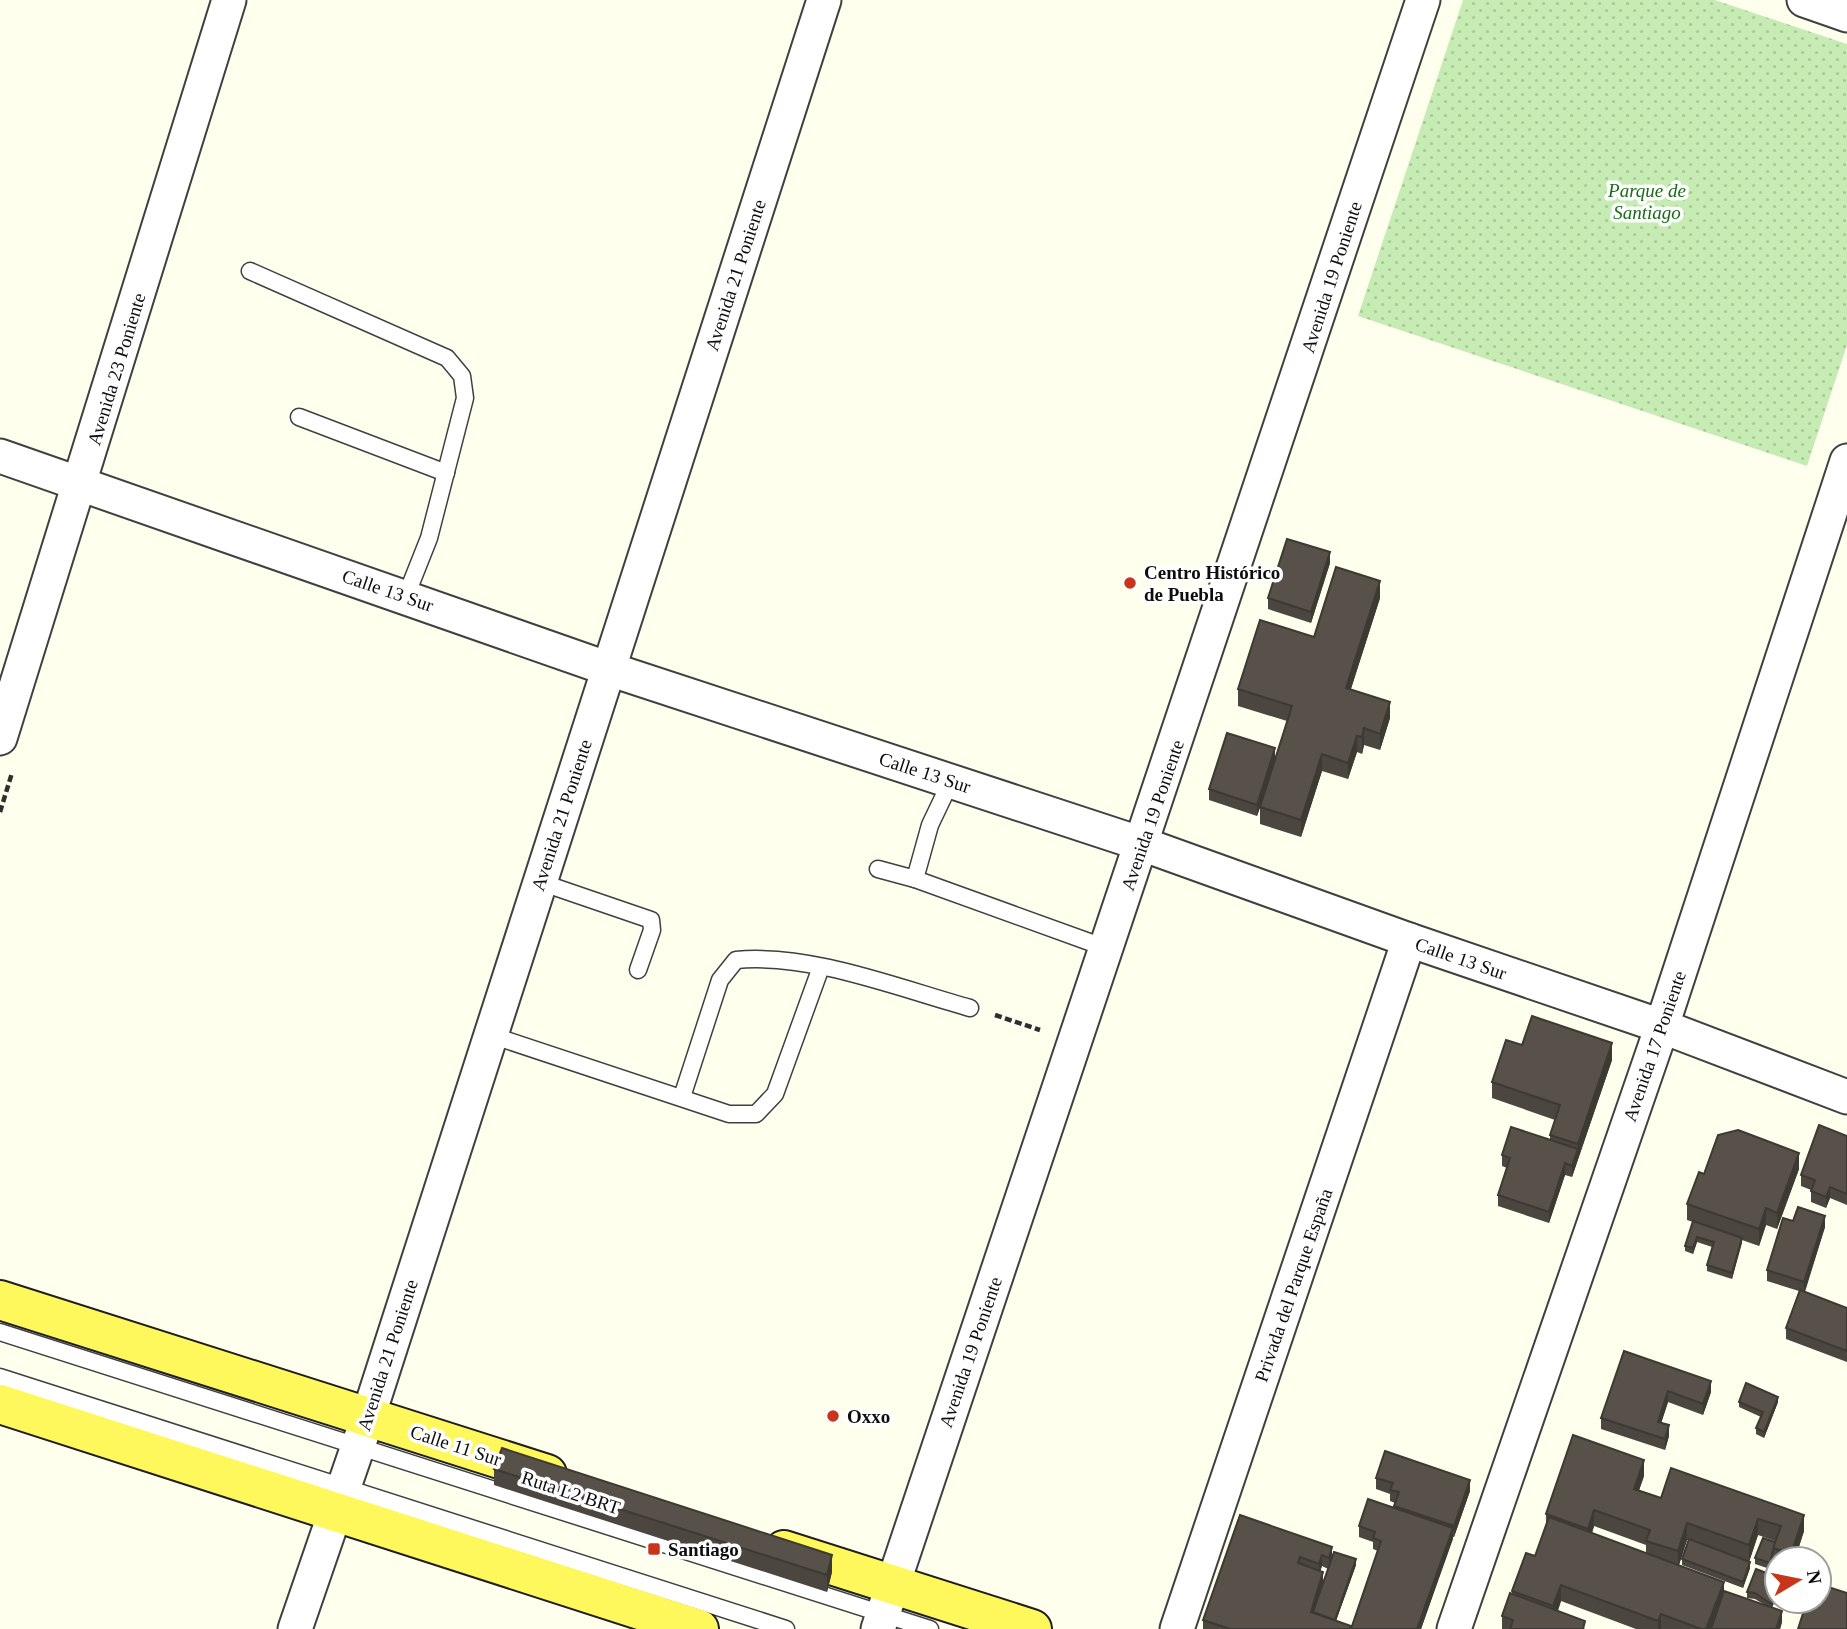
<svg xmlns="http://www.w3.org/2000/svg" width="1847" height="1629" viewBox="0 0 1847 1629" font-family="'Times New Roman',serif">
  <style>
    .park { fill: url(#park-dots) }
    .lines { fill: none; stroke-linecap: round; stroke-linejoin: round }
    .service-casing { stroke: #404040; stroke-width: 19 }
    .minor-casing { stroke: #404040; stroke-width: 37 }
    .primary-casing { stroke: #1e1e1e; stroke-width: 42 }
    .path { stroke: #2f2f2f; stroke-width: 4.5; stroke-dasharray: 7 3.5; stroke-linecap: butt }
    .service { stroke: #fff; stroke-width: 16 }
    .minor { stroke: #fff; stroke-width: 33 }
    .primary { stroke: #fff85d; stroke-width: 38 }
    .wall { fill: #4b463f; fill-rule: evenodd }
    .shaded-wall { fill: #3d3933 }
    .building { fill: #575149; stroke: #3d3933; stroke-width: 2 }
    .poi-dot { fill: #c8351b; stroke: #fff; stroke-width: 2.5 }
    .labels { text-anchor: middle; stroke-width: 7; stroke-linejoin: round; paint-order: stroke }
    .park-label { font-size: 19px; font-style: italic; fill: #196a19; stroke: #fff }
    .street-label { font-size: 19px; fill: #0d0d0d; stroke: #fff }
    .poi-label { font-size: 19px; font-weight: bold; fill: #0d0d0d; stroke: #fff; text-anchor: start }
  </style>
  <defs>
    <pattern id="park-dots" width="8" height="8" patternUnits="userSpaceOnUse" patternTransform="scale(1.75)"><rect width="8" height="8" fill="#c6ecb4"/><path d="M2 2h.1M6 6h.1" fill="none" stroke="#a9c99a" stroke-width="1.8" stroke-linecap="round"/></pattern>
  </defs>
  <rect width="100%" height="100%" fill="#ffffed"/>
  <polygon class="park" points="1463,0 1715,0 1847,44 1847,345 1807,466 1358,316"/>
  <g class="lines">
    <defs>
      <g id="service">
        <polyline points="250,271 447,358 462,376 465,398 429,538 406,596"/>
        <polyline points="299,417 446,473"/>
        <polyline points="878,869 915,879 1106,948"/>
        <polyline points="915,879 930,825 951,781"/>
        <polyline points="540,882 651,920 652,930 638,970"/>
        <polyline points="491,1035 729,1114 756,1114 775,1094 821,967"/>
        <path d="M682,1097l38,-117 16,-20c75,-7 162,28 234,48"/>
        <polyline points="0,1332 930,1629"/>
        <polyline points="0,1377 786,1629"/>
      </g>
      <g id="minor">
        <polyline points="1804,0 1847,15"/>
        <polyline points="0,456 609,669 1142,844 1409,940 1661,1026 1847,1097"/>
        <polyline points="0,738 229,0"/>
        <polyline points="295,1629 368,1417 824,0"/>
        <polyline points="878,1629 1423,0"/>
        <polyline points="1177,1629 1409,940"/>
        <polyline points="1454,1629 1658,1038 1847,461"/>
      </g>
      <g id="primary">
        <polyline points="0,1300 547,1474"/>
        <polyline points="0,1404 699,1629"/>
        <polyline points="784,1550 1032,1629"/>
      </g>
    </defs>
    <use href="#service" class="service-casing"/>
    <use href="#minor" class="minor-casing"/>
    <use href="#primary" class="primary-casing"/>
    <g class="path">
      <polyline points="0,812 12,773"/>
      <polyline points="995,1015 1040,1030"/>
    </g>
    <use href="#service" class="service"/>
    <use href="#minor" class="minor"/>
    <use href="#primary" class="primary"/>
  </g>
  <g class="wall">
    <polygon points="1330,563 1311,623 1268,609 1268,598"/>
    <polygon points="1380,598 1351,689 1390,718 1380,750 1364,745 1362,754 1357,752 1348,779 1322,771 1301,837 1260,824 1260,808 1257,816 1209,800 1209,789 1275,758 1287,721 1238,706 1238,689 1314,637"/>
    <polygon points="1522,1045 1612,1060 1572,1177 1565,1175 1549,1223 1498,1206 1498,1195 1507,1168 1502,1166 1502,1155 1550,1140 1550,1135 1555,1120 1492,1098 1492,1082"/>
    <polygon points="1847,1136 1847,1205 1830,1198 1826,1208 1811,1202 1811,1190 1801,1186 1801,1175"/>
    <polygon points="1799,1169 1777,1229 1766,1225 1759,1246 1742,1240 1732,1279 1707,1271 1707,1265 1712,1247 1697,1242 1693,1254 1685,1251 1685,1246 1693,1222 1687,1220 1687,1204 1704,1174"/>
    <polygon points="1793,1221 1825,1227 1805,1292 1847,1308 1847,1362 1786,1339 1786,1328 1799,1291 1767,1281 1767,1270"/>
    <polygon points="1624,1351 1711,1392 1703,1415 1668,1402 1661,1423 1669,1436 1665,1450 1601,1429 1601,1418"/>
    <polygon points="1739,1402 1778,1402 1764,1438 1756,1434 1756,1428 1761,1417 1739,1407"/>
    <path d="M1671,1468l133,63 -9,28h-18v7l-4,-1v-5l-3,9 -15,-5v-6l20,-17 -17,-6 -9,27 1,6 -7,20 -61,-23v-6l7,-19h-2l-8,25 45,28 41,12 -10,-6 -8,-1v-6l30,-15v19l-5,12 10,14 -2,7h-144l-75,-28 -3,10 27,18h-83v-13l10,-22v-3l23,-35 11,-31v-11l98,-38 -5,14 22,8zM1594,1526l52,19v8l-54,-20z"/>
    <polygon points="494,1469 832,1572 827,1592 494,1485"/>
    <polygon points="1376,1478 1470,1491 1454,1537 1453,1537 1421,1629 1351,1629 1378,1551 1373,1549 1373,1542 1359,1537 1359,1526 1394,1508 1395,1503 1390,1501 1390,1494 1376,1489"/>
    <path d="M1240,1515l92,42 24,8 -20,56 15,8h-148v-9zM1322,1566l6,3 -5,13 -3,-11z"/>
  </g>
  <g class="shaded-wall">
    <polygon points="1330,552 1330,563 1311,623 1311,612"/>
    <polygon points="1380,581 1380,598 1346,704 1346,688"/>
    <polygon points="1390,702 1390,718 1380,750 1380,734"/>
    <polygon points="1364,728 1364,745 1362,754 1362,737"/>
    <polygon points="1357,736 1357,752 1348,779 1348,763"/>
    <polygon points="1275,748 1275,760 1257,816 1257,805"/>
    <polygon points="1322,754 1322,771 1301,837 1301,820"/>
    <polygon points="1612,1043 1612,1060 1572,1177 1572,1166 1578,1149 1578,1144"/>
    <polygon points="1799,1153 1799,1169 1777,1229 1777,1213"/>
    <polygon points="1565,1163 1565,1175 1549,1223 1549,1212"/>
    <polygon points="1830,1187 1830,1198 1826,1208 1826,1197"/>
    <polygon points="1766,1208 1766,1225 1759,1246 1759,1229"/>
    <polygon points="1825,1216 1825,1227 1804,1293 1804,1282"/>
    <polygon points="1697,1237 1697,1242 1693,1254 1693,1248"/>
    <polygon points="1742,1238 1742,1243 1732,1279 1732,1273"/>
    <polygon points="1711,1381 1711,1392 1703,1415 1703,1404"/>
    <polygon points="1668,1391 1668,1402 1658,1433 1658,1422"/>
    <polygon points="1778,1397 1778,1402 1764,1438 1764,1432"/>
    <polygon points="1669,1425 1669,1436 1665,1450 1665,1439"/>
    <polygon points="1644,1460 1644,1476 1634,1505 1634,1489"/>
    <polygon points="1470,1480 1470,1491 1454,1537 1454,1526"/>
    <polygon points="1594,1510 1594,1526 1588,1545 1588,1529"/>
    <polygon points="1804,1515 1804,1531 1795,1559 1791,1559 1791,1554"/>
    <polygon points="1758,1519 1758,1535 1749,1562 1749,1545"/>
    <polygon points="1687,1523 1687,1540 1678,1568 1678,1551"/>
    <polygon points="1453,1528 1453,1539 1421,1629 1417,1629"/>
    <polygon points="1332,1547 1332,1558 1329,1569 1329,1558"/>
    <polygon points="832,1555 832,1572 827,1592 827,1575"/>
    <polygon points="1322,1555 1322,1566 1319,1575 1319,1564"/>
    <polygon points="1356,1559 1356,1565 1333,1629 1333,1623"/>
    <polygon points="1750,1562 1750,1568 1743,1588 1743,1582"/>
    <polygon points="1323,1572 1323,1583 1313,1616 1311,1612"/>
    <polygon points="1724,1582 1724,1598 1712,1629 1706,1629"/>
    <polygon points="1561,1585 1561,1601 1553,1622 1553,1606"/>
    <polygon points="1777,1590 1777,1596 1771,1609 1771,1604"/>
    <polygon points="1782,1611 1782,1622 1780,1629 1776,1629"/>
    <polygon points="1661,1614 1661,1629 1658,1629 1658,1621"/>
  </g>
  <g class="building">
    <polygon points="1287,539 1330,552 1311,612 1268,598"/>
    <polygon points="1336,567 1380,581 1346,688 1390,702 1380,734 1364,728 1362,737 1357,736 1348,763 1322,754 1301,820 1260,807 1292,706 1238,689 1260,620 1314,637"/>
    <polygon points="1227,733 1275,748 1257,805 1209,789"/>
    <polygon points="1532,1016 1612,1043 1578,1144 1550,1135 1560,1105 1492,1082 1506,1040 1522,1045"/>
    <polygon points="1819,1125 1847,1136 1847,1194 1830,1187 1826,1197 1811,1191 1815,1180 1801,1175"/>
    <polygon points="1511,1127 1578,1149 1572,1166 1565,1163 1549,1212 1498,1195 1510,1158 1502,1155"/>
    <polygon points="1738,1130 1799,1153 1777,1213 1766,1208 1759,1229 1687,1204 1699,1172 1704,1174 1718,1135"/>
    <polygon points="1798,1207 1825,1216 1804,1282 1767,1270 1783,1218 1793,1221"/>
    <polygon points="1693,1221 1742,1238 1732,1273 1707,1265 1714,1242 1697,1237 1693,1248 1685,1246"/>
    <polygon points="1800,1290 1847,1308 1847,1351 1786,1328"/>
    <polygon points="1624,1351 1711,1381 1703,1404 1668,1391 1658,1422 1669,1425 1665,1439 1601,1418"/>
    <polygon points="1746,1383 1778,1397 1764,1432 1756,1428 1763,1412 1739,1402"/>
    <polygon points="1573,1435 1644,1460 1634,1489 1661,1498 1671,1468 1804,1515 1791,1554 1773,1548 1781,1526 1758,1519 1749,1545 1687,1523 1678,1551 1646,1541 1650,1530 1594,1510 1588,1529 1546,1514"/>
    <polygon points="502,1448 832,1555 827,1575 494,1469"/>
    <polygon points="1385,1451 1470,1480 1454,1526 1394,1506 1399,1492 1390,1490 1393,1483 1376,1478"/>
    <polygon points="1368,1499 1453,1528 1417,1629 1351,1629 1381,1541 1373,1538 1375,1532 1359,1526"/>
    <polygon points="1240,1515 1332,1547 1329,1558 1322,1555 1319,1564 1300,1557 1298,1563 1323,1572 1311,1612 1351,1626 1349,1629 1230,1629 1203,1620"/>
    <polygon points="1549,1517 1724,1582 1706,1629 1701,1629 1661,1614 1658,1621 1561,1585 1553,1606 1512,1591 1526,1553 1535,1556"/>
    <polygon points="1763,1538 1775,1542 1770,1563 1755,1558"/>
    <polygon points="1689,1539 1750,1562 1743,1582 1682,1559"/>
    <polygon points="1334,1552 1356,1559 1335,1620 1313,1612"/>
    <polygon points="1756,1569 1777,1577 1777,1590 1771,1604 1755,1593 1747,1592"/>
    <polygon points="1819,1584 1847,1593 1847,1629 1798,1629 1807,1601 1819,1601"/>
    <polygon points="1724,1591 1782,1611 1776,1629 1711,1629"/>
    <polygon points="1510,1593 1585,1621 1583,1629 1510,1629 1513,1620 1502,1616"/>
  </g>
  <g class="poi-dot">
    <circle cx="1130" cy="583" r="7"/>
    <circle cx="833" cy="1416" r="7"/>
    <rect x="647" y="1542" width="14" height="14" rx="3.5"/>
  </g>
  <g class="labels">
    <g class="park-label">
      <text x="1647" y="197">Parque de<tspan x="1647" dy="22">Santiago</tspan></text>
    </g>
    <g class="street-label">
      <text transform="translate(735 275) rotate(-72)" y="7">Avenida 21 Poniente</text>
      <text transform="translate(1331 277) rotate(-72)" y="7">Avenida 19 Poniente</text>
      <text transform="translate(116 369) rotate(-73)" y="7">Avenida 23 Poniente</text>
      <text transform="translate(388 590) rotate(19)" y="7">Calle 13 Sur</text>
      <text transform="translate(925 772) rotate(18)" y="7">Calle 13 Sur</text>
      <text transform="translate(561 815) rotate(-72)" y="7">Avenida 21 Poniente</text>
      <text transform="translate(1152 815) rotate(-71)" y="7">Avenida 19 Poniente</text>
      <text transform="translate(1461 958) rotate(19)" y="7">Calle 13 Sur</text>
      <text transform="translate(1654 1046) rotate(-71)" y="7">Avenida 17 Poniente</text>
      <text transform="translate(1293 1285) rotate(-71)" y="7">Privada del Parque España</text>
      <text transform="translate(970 1352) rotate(-71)" y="7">Avenida 19 Poniente</text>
      <text transform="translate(387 1355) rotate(-72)" y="7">Avenida 21 Poniente</text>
      <text transform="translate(456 1445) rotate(18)" y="7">Calle 11 Sur</text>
      <text transform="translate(571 1492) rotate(18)" y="7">Ruta L2 BRT</text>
    </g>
    <g class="poi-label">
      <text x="1144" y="579">Centro Histórico<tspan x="1144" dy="22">de Puebla</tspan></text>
      <text x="847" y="1423">Oxxo</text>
      <text x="668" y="1556">Santiago</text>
    </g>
  </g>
  <g transform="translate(1798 1580) rotate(80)"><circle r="33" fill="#ffffff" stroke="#9e9e9e" stroke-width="2"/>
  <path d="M0-5L12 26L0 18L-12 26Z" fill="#c8351b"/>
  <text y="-10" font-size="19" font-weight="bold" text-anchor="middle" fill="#0d0d0d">N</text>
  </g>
</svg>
